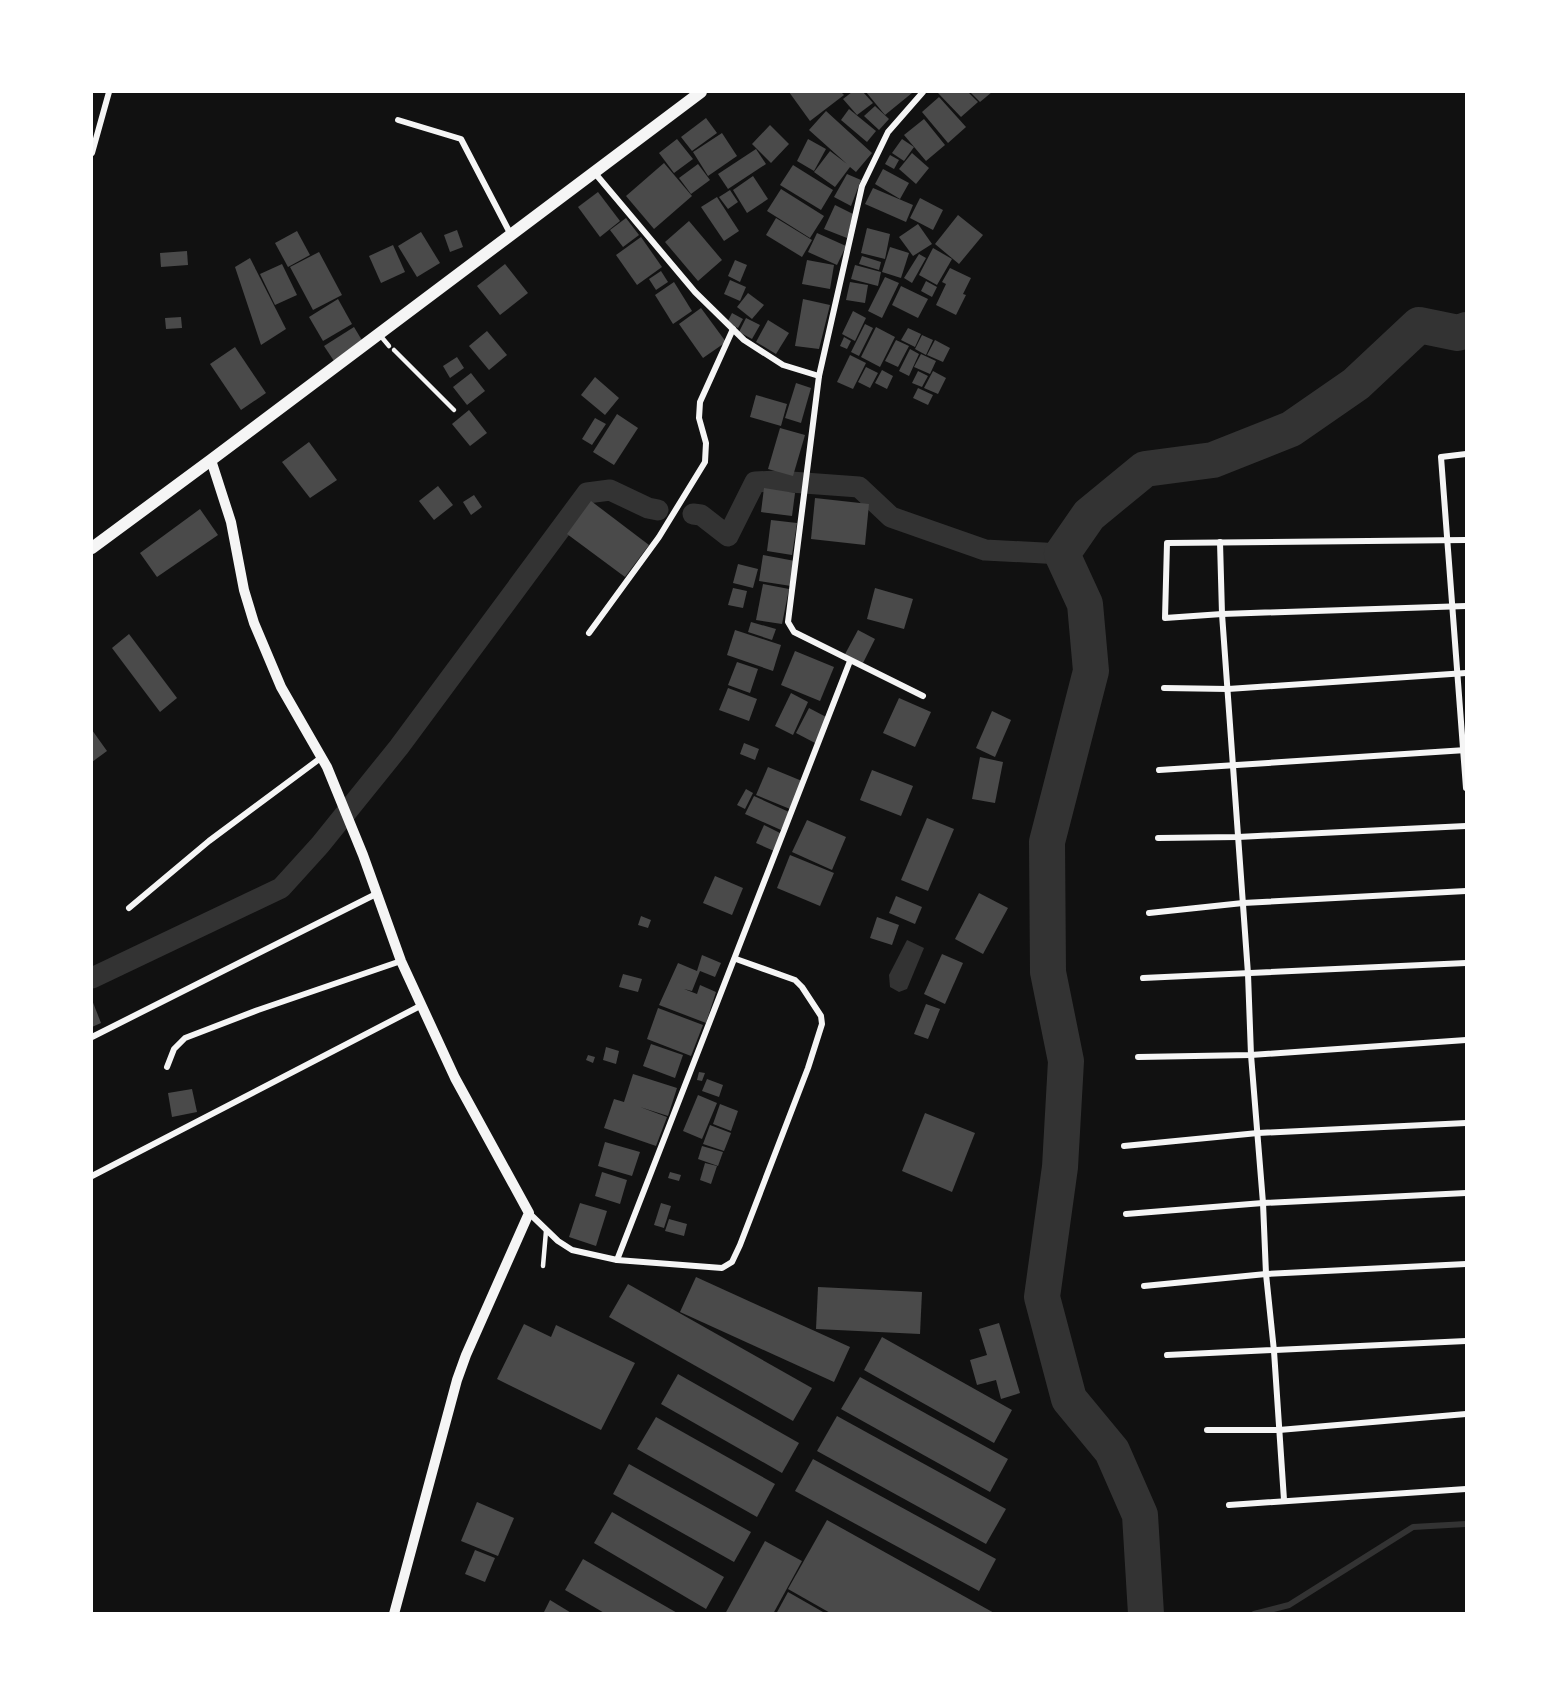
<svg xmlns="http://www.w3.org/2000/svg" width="1558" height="1705" viewBox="0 0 1558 1705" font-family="Merriweather,serif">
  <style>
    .water { fill: #333 }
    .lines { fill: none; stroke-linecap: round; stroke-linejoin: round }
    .stream { stroke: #333; stroke-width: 6 }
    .canal { stroke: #333; stroke-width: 21 }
    .river { stroke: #333; stroke-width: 36 }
    .building { fill: #4a4a4a }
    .service { stroke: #f5f5f5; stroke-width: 4.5 }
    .minor { stroke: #f5f5f5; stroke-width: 6 }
    .tertiary { stroke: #f5f5f5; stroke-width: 10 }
    .secondary { stroke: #f5f5f5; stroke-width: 12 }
  </style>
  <rect width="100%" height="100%" fill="#111"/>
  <polygon class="water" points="907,940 924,948 907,989 899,992 890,987 889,975"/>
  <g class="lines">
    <polyline class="stream" points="1254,1614 1289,1605 1413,1527 1466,1524"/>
    <g class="canal">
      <polyline points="693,514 701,515 728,536 755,482 777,481 859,487 891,517 985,550 1062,554"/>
      <polyline points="92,978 281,888 320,845 399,747 587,493 610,490 648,508 658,510"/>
    </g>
    <polyline class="river" points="1146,1614 1140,1515 1112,1451 1069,1399 1042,1297 1060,1167 1066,1061 1048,972 1047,842 1091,671 1085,604 1062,554 1089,515 1145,469 1213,460 1291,429 1356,384 1419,325 1458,333 1466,330"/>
  </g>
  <g class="building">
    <polygon points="789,92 841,92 844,95 810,121"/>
    <polygon points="852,92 863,92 873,103 857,115 843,99"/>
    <polygon points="866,92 910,92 912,93 885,115"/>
    <polygon points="939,92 968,92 978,102 961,117 938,93"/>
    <polygon points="970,92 992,92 980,102"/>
    <polygon points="939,97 966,127 948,143 922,112"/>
    <polygon points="875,106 889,119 879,130 864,116"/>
    <polygon points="849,109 876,131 867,142 841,120"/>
    <polygon points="826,111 872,153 856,172 850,167 835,187 814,172 830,151 847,164 809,130"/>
    <polygon points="706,118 717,133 692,151 681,137"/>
    <polygon points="924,119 945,145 926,161 904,135"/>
    <polygon points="770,125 789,144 771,163 752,144"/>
    <polygon points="722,133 737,156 708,176 693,152"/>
    <polygon points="677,139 689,154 687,155 689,154 693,159 674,173 659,153"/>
    <polygon points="808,139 826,149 814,171 797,161"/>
    <polygon points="902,139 914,147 904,161 892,153"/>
    <polygon points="756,149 766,164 728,189 718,174"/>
    <polygon points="912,153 929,168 916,184 899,169"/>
    <polygon points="890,155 899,160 894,169 885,164"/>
    <polygon points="664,163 692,196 654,229 626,196"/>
    <polygon points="698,164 710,180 691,194 679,178"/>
    <polygon points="793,165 833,190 821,210 780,185"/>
    <polygon points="883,169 909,183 900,199 875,184"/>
    <polygon points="847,174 861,180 851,206 834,197"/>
    <polygon points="753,176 768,199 747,213 733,190"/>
    <polygon points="873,188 913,205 906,222 865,204"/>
    <polygon points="781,189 824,216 810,238 767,211"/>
    <polygon points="730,190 738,202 728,209 719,197"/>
    <polygon points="598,192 620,221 600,237 578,207"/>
    <polygon points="717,197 739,231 724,241 701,207"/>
    <polygon points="920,198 943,210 933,230 910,218"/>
    <polygon points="835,205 853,214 847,238 824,229"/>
    <polygon points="958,215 983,235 959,264 935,244"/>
    <polygon points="626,218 639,235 623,247 610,230"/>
    <polygon points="776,218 812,240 802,257 766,235"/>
    <polygon points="689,221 722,260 698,281 665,242"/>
    <polygon points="918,224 932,244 913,256 899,237"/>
    <polygon points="867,228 890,234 885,259 861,253"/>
    <polygon points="457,230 463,247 450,252 444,235"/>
    <polygon points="297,231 310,255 288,267 275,243"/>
    <polygon points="421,232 440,263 417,277 398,246"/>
    <polygon points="817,233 846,246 837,265 808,252"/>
    <polygon points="641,237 662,267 637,285 616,255"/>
    <polygon points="393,245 405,272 381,283 369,256"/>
    <polygon points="890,247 909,253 901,278 882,272"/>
    <polygon points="933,248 952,259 937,285 919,275"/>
    <polygon points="187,251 188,265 161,267 160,253"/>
    <polygon points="319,252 342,295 313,310 290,267"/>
    <polygon points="919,254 926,258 912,283 904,278"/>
    <polygon points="862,256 881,262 879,270 859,264"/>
    <polygon points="250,258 286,329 261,345 235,267"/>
    <polygon points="735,260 747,265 740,282 728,276"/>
    <polygon points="807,260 834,265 830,289 802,284"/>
    <polygon points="282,264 297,295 275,305 260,274"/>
    <polygon points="505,264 528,293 500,315 477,286"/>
    <polygon points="855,265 881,272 878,286 851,279"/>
    <polygon points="950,268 971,278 963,294 966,295 956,315 936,305 946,284 942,282"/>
    <polygon points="661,271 668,282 656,290 649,279"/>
    <polygon points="885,277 899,283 882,318 868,311"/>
    <polygon points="730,280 746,287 740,301 724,294"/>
    <polygon points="926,281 937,287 932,297 921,291"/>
    <polygon points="674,282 692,311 673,324 655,295"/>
    <polygon points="850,282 868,285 865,303 846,300"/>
    <polygon points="901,286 928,299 918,318 892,305"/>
    <polygon points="748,293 764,305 752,319 737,307"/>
    <polygon points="338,299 352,324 323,341 309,317"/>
    <polygon points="803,299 830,305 819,349 795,346"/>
    <polygon points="701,308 726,342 703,358 679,324"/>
    <polygon points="853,311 866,318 855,341 842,334"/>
    <polygon points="732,313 743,319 738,328 727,323"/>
    <polygon points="181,317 182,328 166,329 165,318"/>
    <polygon points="746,318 760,325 752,339 739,332"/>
    <polygon points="768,320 789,333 776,354 756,342"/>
    <polygon points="865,324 873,328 859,356 851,352"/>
    <polygon points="354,327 363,342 334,361 324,346"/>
    <polygon points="876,327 895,337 880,367 861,357"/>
    <polygon points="908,328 921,334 915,347 901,340"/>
    <polygon points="487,331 507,355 489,370 469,346"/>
    <polygon points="922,335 933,340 926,355 915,349"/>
    <polygon points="844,337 851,341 847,349 840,346"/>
    <polygon points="896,340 909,346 898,367 885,361"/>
    <polygon points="935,340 950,348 943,362 927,355"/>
    <polygon points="235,347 266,393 241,410 210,364"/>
    <polygon points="910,349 919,354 909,376 899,371"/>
    <polygon points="921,354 936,361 930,374 914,367"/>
    <polygon points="850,355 866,363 853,389 837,382"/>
    <polygon points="457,357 464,368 450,378 443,366"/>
    <polygon points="866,367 878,373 870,388 858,382"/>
    <polygon points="882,370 893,376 887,389 875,383"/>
    <polygon points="918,371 928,376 922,387 912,383"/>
    <polygon points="933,371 946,378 938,394 924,388"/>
    <polygon points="471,373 485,391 467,405 453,387"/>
    <polygon points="595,377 619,398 605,415 581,395"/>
    <polygon points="796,383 811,388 801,423 785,418"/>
    <polygon points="918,388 933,395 928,405 913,398"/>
    <polygon points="756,395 787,404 781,426 750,417"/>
    <polygon points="469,410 487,433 470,446 452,424"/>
    <polygon points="617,414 638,428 614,465 593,452"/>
    <polygon points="595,418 606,424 592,445 582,439"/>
    <polygon points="780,428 805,435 793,476 768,469"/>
    <polygon points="309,442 337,480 310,498 282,462"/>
    <polygon points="438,486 453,505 434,520 419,501"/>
    <polygon points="764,488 795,493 792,516 761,512"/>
    <polygon points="474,495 482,507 471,515 463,502"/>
    <polygon points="815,498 869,504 865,545 811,539"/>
    <polygon points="591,501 649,545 625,577 567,534"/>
    <polygon points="200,509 218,535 157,577 140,553"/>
    <polygon points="771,520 797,523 792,555 767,551"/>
    <polygon points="763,555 795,561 791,586 759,581"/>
    <polygon points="738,564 758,569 753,588 733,583"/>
    <polygon points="763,584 789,589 782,624 756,620"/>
    <polygon points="733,588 747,591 743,608 728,605"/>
    <polygon points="875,588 913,599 904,629 867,619"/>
    <polygon points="751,622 776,629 772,640 748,632"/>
    <polygon points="735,630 781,645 773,671 727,655"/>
    <polygon points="858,630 875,639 862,665 844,656"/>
    <polygon points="129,634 177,698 160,712 112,648"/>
    <polygon points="795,651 834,667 820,701 781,685"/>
    <polygon points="737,662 758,669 750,693 728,685"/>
    <polygon points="728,688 757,699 749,721 719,710"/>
    <polygon points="791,693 808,702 793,735 775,726"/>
    <polygon points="899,698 931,712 915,747 883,733"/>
    <polygon points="809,708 828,718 815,743 796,733"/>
    <polygon points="992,711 1011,720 995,757 976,748"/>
    <polygon points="92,730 107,751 92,762"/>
    <polygon points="744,743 759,749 755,760 740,754"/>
    <polygon points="980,757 1003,762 995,803 972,799"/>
    <polygon points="768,767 802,781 790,809 756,795"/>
    <polygon points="872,770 913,786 901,816 860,800"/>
    <polygon points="746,789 753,793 745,809 737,805"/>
    <polygon points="754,796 789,812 781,830 745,814"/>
    <polygon points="927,818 954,829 928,891 901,880"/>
    <polygon points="807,820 846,837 832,870 792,852"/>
    <polygon points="764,825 782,834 774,851 756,843"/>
    <polygon points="790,855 834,873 820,906 777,888"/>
    <polygon points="715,876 743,888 732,915 703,903"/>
    <polygon points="979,893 1008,908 983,954 955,939"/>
    <polygon points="896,896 922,907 915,924 889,913"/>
    <polygon points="641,916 651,920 648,928 638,925"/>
    <polygon points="877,917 899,925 892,945 870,938"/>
    <polygon points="942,954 963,963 945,1004 924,994"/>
    <polygon points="702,955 721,963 715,977 700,971 692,991 684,989 697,994 700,985 716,992 706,1023 659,1005 678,963 697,971"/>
    <polygon points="623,974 642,979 638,992 619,987"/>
    <polygon points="92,1000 101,1023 92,1027"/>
    <polygon points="926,1004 940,1009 928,1039 914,1034"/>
    <polygon points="658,1008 703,1025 691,1056 647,1039"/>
    <polygon points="651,1044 683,1055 675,1078 643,1066"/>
    <polygon points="606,1047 619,1051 616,1064 603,1060"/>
    <polygon points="588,1055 595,1057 593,1063 586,1060"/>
    <polygon points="699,1072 705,1073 702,1081 697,1080"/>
    <polygon points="633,1074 677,1088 668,1116 640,1107 667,1117 656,1146 604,1128 614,1099 624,1102"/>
    <polygon points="707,1079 723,1085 719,1097 702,1091"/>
    <polygon points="192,1089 197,1112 172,1117 168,1093"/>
    <polygon points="698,1095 717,1103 702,1139 683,1131"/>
    <polygon points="720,1104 738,1111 731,1131 713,1124"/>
    <polygon points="925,1113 975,1133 952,1192 902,1171"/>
    <polygon points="710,1125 731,1133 724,1151 703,1144"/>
    <polygon points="605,1142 640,1152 632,1176 598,1166"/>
    <polygon points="702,1146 723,1152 718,1166 698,1159"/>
    <polygon points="705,1163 717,1166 711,1184 700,1180"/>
    <polygon points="602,1172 627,1180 620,1204 595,1196"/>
    <polygon points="670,1172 681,1175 679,1181 668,1178"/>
    <polygon points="580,1203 607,1211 596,1246 569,1237"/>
    <polygon points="661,1203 671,1206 664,1228 654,1225"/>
    <polygon points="669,1219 687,1224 684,1236 665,1231"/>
    <polygon points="696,1277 850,1347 834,1382 680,1312"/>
    <polygon points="628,1284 812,1388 793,1421 609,1317"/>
    <polygon points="818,1287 922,1292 920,1334 816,1329"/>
    <polygon points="999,1323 1020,1393 1001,1399 996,1380 977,1385 970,1360 987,1355 979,1329"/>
    <polygon points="524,1324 551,1337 556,1325 635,1363 601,1430 497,1379"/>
    <polygon points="882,1337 1012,1410 994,1443 864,1370"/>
    <polygon points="678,1374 799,1443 782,1473 661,1404"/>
    <polygon points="860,1377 1008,1459 990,1492 841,1409"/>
    <polygon points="837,1416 1006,1509 986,1544 817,1451"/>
    <polygon points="656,1417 775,1484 757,1517 637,1449"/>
    <polygon points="813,1459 996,1559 979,1591 795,1491"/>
    <polygon points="629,1464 751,1532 734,1562 613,1494"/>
    <polygon points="477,1502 514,1518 498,1556 461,1541"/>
    <polygon points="612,1512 724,1577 706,1609 594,1543"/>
    <polygon points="827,1520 996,1614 832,1614 788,1589"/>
    <polygon points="765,1541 802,1561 773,1614 725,1614"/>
    <polygon points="475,1550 495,1558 485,1582 465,1574"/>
    <polygon points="583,1559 679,1614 606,1614 565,1590"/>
    <polygon points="788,1592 823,1612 822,1614 776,1614"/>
    <polygon points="550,1600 573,1614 543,1614"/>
  </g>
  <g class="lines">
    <g class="service">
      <polyline points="379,334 389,346"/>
      <polyline points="394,350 454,410"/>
      <polyline points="543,1266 546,1231"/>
    </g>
    <g class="minor">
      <polyline points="923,92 888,132 862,186 819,376 788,622 794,632 923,696"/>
      <polyline points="398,120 461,139 510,233"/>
      <polyline points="92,153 109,92"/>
      <polyline points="594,172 695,292 744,340 783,365 819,376"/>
      <polyline points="1466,454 1441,457 1466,788"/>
      <polyline points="1466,540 1167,543 1165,618 1222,614 1466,606"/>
      <polyline points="1220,542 1222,614 1248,974 1251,1055 1263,1203 1266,1274 1274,1351 1284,1500"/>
      <polyline points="589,633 659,537 705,462 706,443 699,418 700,402 733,329"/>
      <polyline points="1164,688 1228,689 1466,673"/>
      <polyline points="1159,770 1466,750"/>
      <polyline points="1158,838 1238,837 1466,826"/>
      <polyline points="129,908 209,841 322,757"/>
      <polyline points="1149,913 1243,903 1466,891"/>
      <polyline points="1143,978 1466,963"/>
      <polyline points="92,1037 376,894"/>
      <polyline points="1138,1057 1251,1055 1466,1040"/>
      <polyline points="167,1067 174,1049 185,1038 258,1010 401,961"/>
      <polyline points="1124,1146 1258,1133 1466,1123"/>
      <polyline points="92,1176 422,1005"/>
      <polyline points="529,1213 558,1241 572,1250 617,1260 722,1268 732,1262 740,1245 808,1068 822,1024 821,1016 802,987 795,980 736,959"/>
      <polyline points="1126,1214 1263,1203 1466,1193"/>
      <polyline points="617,1260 850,661"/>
      <polyline points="1144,1286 1266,1274 1466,1264"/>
      <polyline points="1167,1355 1466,1341"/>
      <polyline points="1207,1430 1279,1430 1466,1414"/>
      <polyline points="1229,1505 1466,1489"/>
    </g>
    <polyline class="tertiary" points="211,460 231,522 244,590 254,623 281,687 327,767 363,855 401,961 455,1078 529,1213 466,1355 457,1380 394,1614"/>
    <polyline class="secondary" points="92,548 211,460 701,92"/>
  </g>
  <rect width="1558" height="1705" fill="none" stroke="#ffffff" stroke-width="186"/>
</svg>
